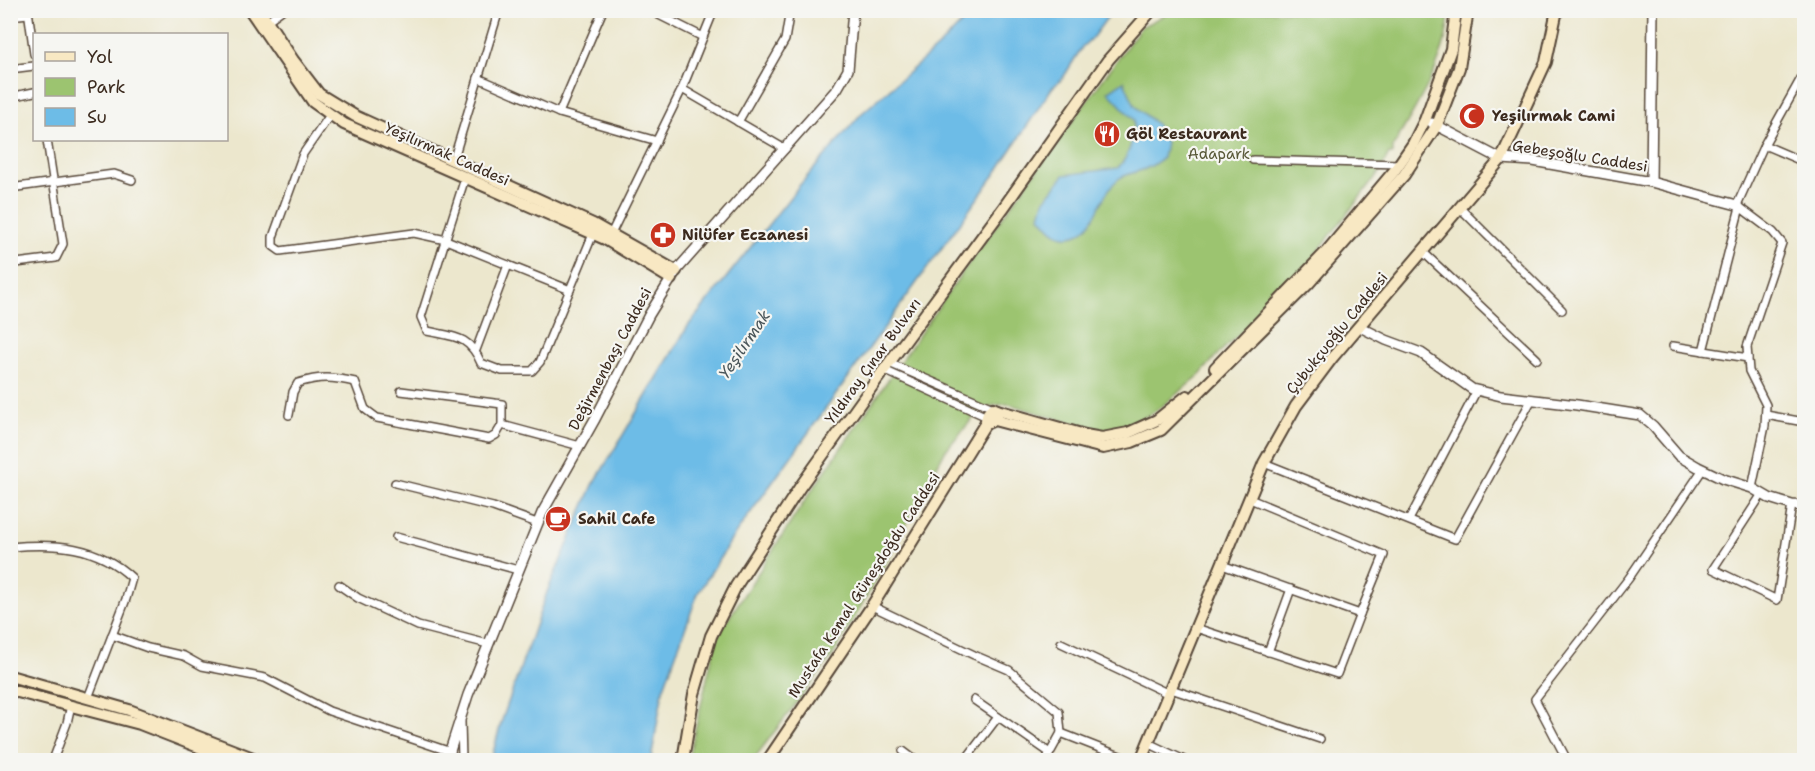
<svg xmlns="http://www.w3.org/2000/svg" width="1815" height="771" viewBox="0 0 1815 771" font-family="'Shantell Sans',sans-serif">
  <style>
    .green { fill: #9cc470; stroke: #6c7747; stroke-width: 1.5 }
    .water { fill: #6dbce7; stroke: #547382; stroke-width: 1.5 }
    .lines { fill: none; stroke-linecap: round; stroke-linejoin: round }
    .minor-casing { stroke: #564638; stroke-width: 10 }
    .tertiary-casing { stroke: #564638; stroke-width: 12 }
    .secondary-casing { stroke: #564638; stroke-width: 14 }
    .minor { stroke: #fff; stroke-width: 7 }
    .tertiary { stroke: #fff; stroke-width: 9 }
    .secondary { stroke: #f8e8c3; stroke-width: 10 }
    .labels { text-anchor: middle; stroke-width: 4.5; stroke-linejoin: round; paint-order: stroke }
    .poi-label { font-size: 15px; font-weight: bold; fill: #3b2a1e; stroke: #f6f6f2; text-anchor: start }
    .street-label { font-size: 15px; fill: #3b2a1e; stroke: #f6f6f2 }
    .park-label { font-size: 15px; fill: #585837; stroke: #f6f6f2 }
    .water-label { font-size: 16px; font-style: italic; fill: #4a565a; stroke: #f6f6f2 }
  </style>
  <rect width="100%" height="100%" fill="#f6f6f2"/>
  <filter id="ink" filterUnits="userSpaceOnUse"><feTurbulence type="fractalNoise" baseFrequency=".0167" numOctaves="2"/><feDisplacementMap in="SourceGraphic" scale="12" xChannelSelector="R" yChannelSelector="G"/><feConvolveMatrix kernelMatrix="1 2 1 2 8 2 1 2 1" color-interpolation-filters="sRGB"/></filter>
  <filter id="wash" filterUnits="userSpaceOnUse"><feTurbulence type="fractalNoise" baseFrequency=".008" numOctaves="4" result="noise"/><feDisplacementMap in="SourceGraphic" scale="24" xChannelSelector="R" yChannelSelector="G"/><feGaussianBlur stdDeviation="1.35" result="paint"/><feColorMatrix in="noise" values="0 0 0 0 0 0 0 0 0 0 0 0 0 0 0 0 0 1.4 0 .05"/><feComposite in="paint" operator="in"/></filter>
  <g filter="url(#wash)">
    <rect width="100%" height="100%" fill="#ece7cd"/>
    <path class="green" d="M1172,11h277c-1,49 -32,93 -56,136v7h-4l-11,20 -86,111 -73,68 -19,22 -44,36 -29,16 -27,5 -91,-28 -14,1 -15,5 -35,41 -55,104 -57,100 -80,105h-65l29,-124 93,-143 154,-223 177,-243z"/>
    <g class="water">
      <polygon points="974,11 1112,11 1093,37 1082,47 1063,78 1052,88 996,173 733,537 698,593 663,690 651,760 491,760 501,723 547,592 593,485 688,326 799,186 861,114 940,45"/>
      <path d="M1124,81l11,25 21,18 10,18 -3,16c-5,3 -10,8 -16,10 -8,4 -19,5 -27,10 -22,15 -22,55 -50,58 -14,2 -23,-11 -30,-20l4,-15 20,-26 54,-7c12,-13 16,-30 16,-48l-26,-28z"/>
    </g>
  </g>
  <g filter="url(#ink)">
    <g class="lines">
      <defs>
        <g id="minor">
          <polyline points="28,10 34,54"/>
          <polyline points="485,10 497,16"/>
          <polyline points="649,10 703,37"/>
          <polyline points="10,16 28,14"/>
          <polyline points="267,21 282,10"/>
          <polyline points="10,69 34,66"/>
          <polyline points="478,78 559,113 657,141"/>
          <polyline points="682,89 785,149"/>
          <polyline points="10,97 34,92"/>
          <polyline points="559,113 603,10"/>
          <polyline points="330,115 303,154 273,237 273,246 280,251 414,233 446,240 570,290"/>
          <polyline points="738,122 785,40 790,10"/>
          <polyline points="1764,145 1804,162"/>
          <polyline points="1253,160 1399,164"/>
          <polyline points="453,161 499,10"/>
          <path d="M465,178l-44,139 6,14c27,6 42,4 54,32l21,8h30l8,-9 53,-128"/>
          <polyline points="10,188 114,174 132,180"/>
          <polyline points="1460,208 1562,310"/>
          <polyline points="611,234 682,89 714,10"/>
          <polyline points="1423,252 1537,359"/>
          <polyline points="16,263 56,258 63,244 47,140"/>
          <polyline points="1673,346 1748,358"/>
          <polyline points="476,350 508,265"/>
          <polyline points="1703,351 1740,207"/>
          <polyline points="889,363 993,408"/>
          <polyline points="884,370 987,417"/>
          <polyline points="401,391 502,404 502,425 580,446"/>
          <path d="M289,415l4,-23 5,-9c22,-7 35,-6 57,-1l10,27 12,9 112,21 7,-4 6,-10"/>
          <polyline points="1766,415 1804,422"/>
          <polyline points="1264,463 1455,539 1532,399"/>
          <polyline points="395,483 493,507 537,523"/>
          <polyline points="1752,488 1765,426 1766,405 1749,371 1747,347 1782,243 1773,232 1737,205 1764,145 1804,73"/>
          <polyline points="1762,494 1713,569 1777,600 1792,505"/>
          <polyline points="1409,520 1477,390"/>
          <polyline points="396,537 518,570"/>
          <path d="M10,547c45,-4 87,-2 122,31l-6,21 -38,99"/>
          <polyline points="1222,565 1360,614 1384,555 1250,499"/>
          <polyline points="339,585 358,598 418,626 488,644"/>
          <polyline points="872,606 974,655 1009,670 1059,712 1061,733 1046,760"/>
          <polyline points="1196,628 1337,674 1360,614"/>
          <polyline points="112,635 148,648 184,656 202,666 265,678 329,711 451,752"/>
          <polyline points="1061,643 1169,694"/>
          <polyline points="1268,652 1291,589"/>
          <polyline points="1171,689 1320,739"/>
          <polyline points="974,700 1050,753"/>
          <polyline points="461,722 462,760"/>
          <polyline points="1061,733 1130,760"/>
          <polyline points="1148,743 1184,760"/>
          <polyline points="903,751 915,760"/>
          <polyline points="966,759 998,717"/>
          <polyline points="53,760 67,723 71,705"/>
          <polyline points="1567,760 1535,699 1629,578 1703,469"/>
        </g>
        <g id="tertiary">
          <polyline points="1432,123 1501,159 1533,161 1651,182 1737,205"/>
          <polyline points="1651,182 1653,10"/>
          <polyline points="1360,327 1386,340 1421,353 1472,389 1501,396 1577,405 1640,415 1653,426 1679,456 1698,467 1723,479 1752,488 1769,498 1792,505 1804,506"/>
          <polyline points="447,760 468,695 542,513 595,419 649,315 676,271 837,89 848,70 853,10"/>
        </g>
        <g id="secondary">
          <polyline points="250,10 313,102 344,124 605,239 671,279"/>
          <polyline points="260,10 293,60 319,94 355,116 593,224 676,271"/>
          <polyline points="1215,368 1327,251 1395,170 1413,144 1425,120 1451,49 1456,10"/>
          <polyline points="997,410 1085,435 1102,438 1128,433 1157,420 1187,396"/>
          <polyline points="985,424 994,420 1103,448 1132,442 1161,430 1309,283 1404,175 1437,125 1459,68 1468,10"/>
          <polyline points="10,676 129,710 258,760"/>
          <polyline points="10,690 140,724 232,760"/>
          <polyline points="683,760 694,694 711,636 736,586 800,487 878,378 1004,207 1108,60 1152,10"/>
          <polyline points="768,760 872,606 985,424 988,413 993,408 997,410 997,415"/>
          <polyline points="1141,760 1264,463 1296,406 1332,358 1501,159 1546,62 1557,10"/>
        </g>
      </defs>
      <use href="#minor" class="minor-casing"/>
      <use href="#tertiary" class="tertiary-casing"/>
      <use href="#secondary" class="secondary-casing"/>
      <use href="#minor" class="minor"/>
      <use href="#tertiary" class="tertiary"/>
      <use href="#secondary" class="secondary"/>
    </g>
  </g>
  <defs>
    <symbol id="mosque-disc" viewBox="-11 -11 22 22"><circle r="9.5" fill="#c8321e" stroke="#f6f6f2"/><path d="M3.5-4.9A6 6 0 1 0 3.5 4.9A5 5 0 1 1 3.5-4.9Z" fill="#fff"/></symbol>
    <symbol id="restaurant-disc" viewBox="-11 -11 22 22"><circle r="9.5" fill="#c8321e" stroke="#f6f6f2"/><path d="M-5-6h1v4h1v-4h1v4h1v-4h1v5L-1.5 .5V6h-2V.5L-5-1ZM5-6V6H3V1.5H1.5Q1.5-4 5-6Z" fill="#fff"/></symbol>
    <symbol id="pharmacy-disc" viewBox="-11 -11 22 22"><circle r="9.5" fill="#c8321e" stroke="#f6f6f2"/><path d="M-2-6h4v4h4v4h-4v4h-4v-4h-4v-4h4Z" fill="#fff"/></symbol>
    <symbol id="cafe-disc" viewBox="-11 -11 22 22"><circle r="9.5" fill="#c8321e" stroke="#f6f6f2"/><path d="M-5.5-4.5H6V0H3Q3 3.5 0 3.5H-2.5Q-5.5 3.5-5.5 0ZM3-3.2v2h1.7v-2ZM-6 4.5H4V6H-6Z" fill="#fff"/></symbol>
  </defs>
  <g fill-rule="evenodd">
    <use href="#mosque-disc" x="1457" y="101" width="30" height="30"/>
    <use href="#restaurant-disc" x="1092" y="119" width="30" height="30"/>
    <use href="#pharmacy-disc" x="648" y="220" width="30" height="30"/>
    <use href="#cafe-disc" x="543" y="504" width="30" height="30"/>
  </g>
  <g class="labels">
    <g class="poi-label">
      <text x="1492" y="121">Yeşilırmak Cami</text>
      <text x="1126" y="139">Göl Restaurant</text>
      <text x="682" y="240">Nilüfer Eczanesi</text>
      <text x="578" y="524">Sahil Cafe</text>
    </g>
    <g class="street-label">
      <text transform="translate(447 154) rotate(24)" y="5">Yeşilırmak Caddesi</text>
      <text transform="translate(1580 156) rotate(9)" y="5">Gebeşoğlu Caddesi</text>
      <text transform="translate(1337 333) rotate(-51)" y="5">Çubukçuoğlu Caddesi</text>
      <text transform="translate(610 359) rotate(-62)" y="5">Değirmenbaşı Caddesi</text>
      <text transform="translate(873 361) rotate(-54)" y="5">Yıldıray Çınar Bulvarı</text>
      <text transform="translate(864 585) rotate(-57)" y="5">Mustafa Kemal Güneşdoğdu Caddesi</text>
    </g>
    <g class="park-label">
      <text x="1219" y="159">Adapark</text>
    </g>
    <g class="water-label">
      <text transform="translate(744 344) rotate(-56)" y="6">Yeşilırmak</text>
    </g>
  </g>
  <rect width="1815" height="771" fill="none" stroke="#f6f6f2" stroke-width="36"/>
  <rect x="33" y="33" width="195" height="108" fill="#f6f6f2" stroke="#aba49d" stroke-width="1.5"/>
  <rect x="45" y="52" width="30" height="9" fill="#f8e8c3" stroke="#aba49d" stroke-width="1.5"/>
  <text x="87" y="63" font-size="18" fill="#3b2a1e">Yol</text>
  <rect x="45" y="78" width="30" height="18" fill="#9cc470" stroke="#aba49d" stroke-width="1.5"/>
  <text x="87" y="93" font-size="18" fill="#3b2a1e">Park</text>
  <rect x="45" y="108" width="30" height="18" fill="#6dbce7" stroke="#aba49d" stroke-width="1.5"/>
  <text x="87" y="123" font-size="18" fill="#3b2a1e">Su</text>
</svg>
